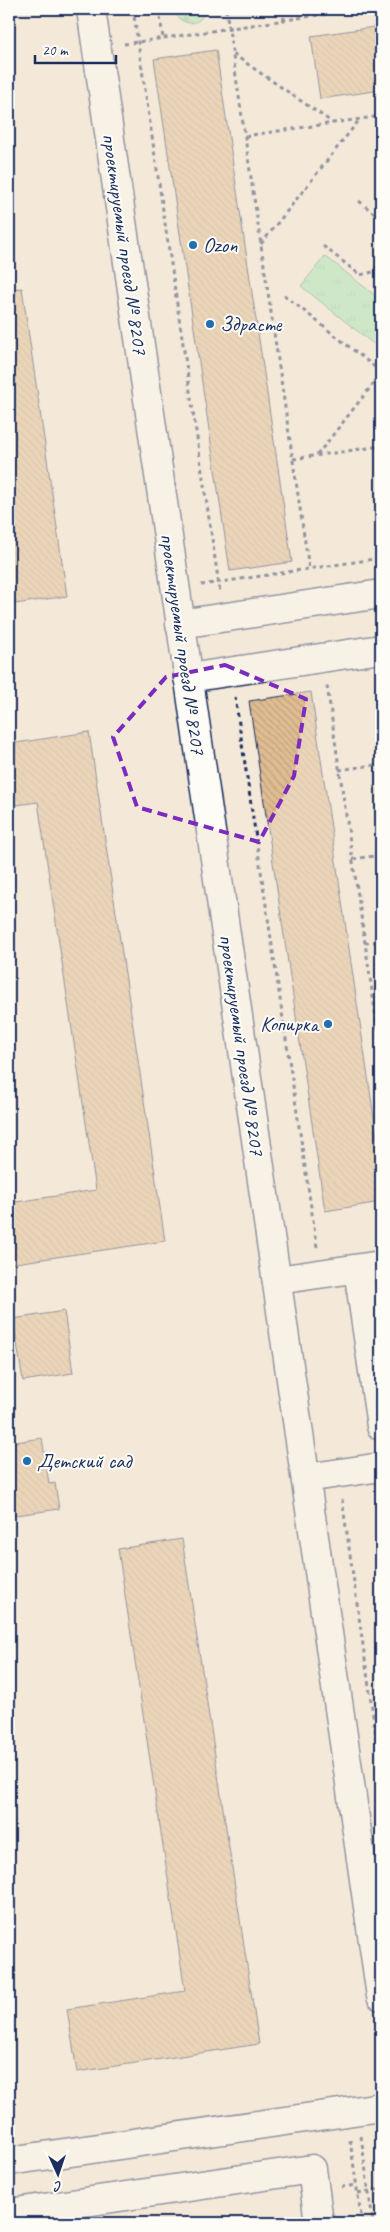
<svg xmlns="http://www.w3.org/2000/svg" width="390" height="2232" viewBox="0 0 390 2232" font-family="Caveat,sans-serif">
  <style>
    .forest { fill: url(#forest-firs); stroke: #5e8a88 }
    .park { fill: url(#park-tufts); stroke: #5e8a88 }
    .building { fill: url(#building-back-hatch); stroke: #1b2f5e }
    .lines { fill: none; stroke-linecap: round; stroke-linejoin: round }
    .minor-casing { stroke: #1b2f5e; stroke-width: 31 }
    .path { stroke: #1b2f5e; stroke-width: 3; stroke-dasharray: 4 4; stroke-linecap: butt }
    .minor { stroke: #fdfcf7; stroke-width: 28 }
    .marked { fill: none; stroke: #7b2cbf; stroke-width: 4; stroke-dasharray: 10 6; stroke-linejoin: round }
    .poi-dot { fill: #1f6fb2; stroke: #fdfcf7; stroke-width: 2 }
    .labels { text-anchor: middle; stroke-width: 4; stroke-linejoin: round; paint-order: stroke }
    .street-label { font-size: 21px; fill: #1b2f5e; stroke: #fdfcf7 }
    .poi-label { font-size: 21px; fill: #1b2f5e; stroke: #fdfcf7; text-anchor: start }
  </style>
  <defs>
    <pattern id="forest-firs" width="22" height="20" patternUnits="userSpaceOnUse" patternTransform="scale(1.25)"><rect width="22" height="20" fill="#a1e6b2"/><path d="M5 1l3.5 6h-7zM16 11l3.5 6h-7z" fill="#8ac69c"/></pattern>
    <pattern id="park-tufts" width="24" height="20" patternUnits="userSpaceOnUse" patternTransform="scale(1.25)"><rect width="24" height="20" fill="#a1e6b2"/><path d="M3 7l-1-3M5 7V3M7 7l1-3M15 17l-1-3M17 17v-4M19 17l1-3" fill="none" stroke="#8ac69c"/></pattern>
    <pattern id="building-back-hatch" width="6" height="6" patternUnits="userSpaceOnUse" patternTransform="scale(1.25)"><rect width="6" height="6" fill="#e0bc91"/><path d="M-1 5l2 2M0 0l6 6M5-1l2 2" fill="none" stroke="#c0a27f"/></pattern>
  </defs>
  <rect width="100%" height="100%" fill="#f4e9d8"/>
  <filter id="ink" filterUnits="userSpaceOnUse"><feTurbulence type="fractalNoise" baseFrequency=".02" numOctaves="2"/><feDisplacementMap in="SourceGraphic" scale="10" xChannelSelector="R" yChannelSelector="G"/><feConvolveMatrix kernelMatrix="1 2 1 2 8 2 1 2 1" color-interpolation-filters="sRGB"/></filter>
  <g filter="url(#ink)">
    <path class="forest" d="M174,9h31c-3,19 -27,18 -31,0z"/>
    <polygon class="park" points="325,256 381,300 381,350 301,286"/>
    <g class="building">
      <polygon points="381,26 381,90 320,99 311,36"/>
      <polygon points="216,50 292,562 230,571 154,59"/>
      <polygon points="22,288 67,596 9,605 9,289"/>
      <polygon points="311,692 381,1165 381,1202 325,1211 249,701"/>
      <polygon points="89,732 165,1241 9,1264 9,1203 96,1190 38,802 9,806 9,744"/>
      <polygon points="64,1311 73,1373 23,1381 13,1319"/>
      <polygon points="42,1438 49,1484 55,1483 59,1509 9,1516 9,1443"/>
      <polygon points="182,1539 259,2044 77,2072 67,2009 185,1991 118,1549"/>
    </g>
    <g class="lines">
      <defs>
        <g id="minor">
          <polyline points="91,9 381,1996"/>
          <polyline points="180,624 381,594"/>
          <polyline points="188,678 381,649"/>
          <polyline points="358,1269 381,1426"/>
          <polyline points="277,1280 381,1265"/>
          <polyline points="306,1478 381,1467"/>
          <polyline points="9,2161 381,2107"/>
          <polyline points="9,2213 312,2169 319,2223"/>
        </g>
      </defs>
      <use href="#minor" class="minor-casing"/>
      <g class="path">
        <polyline points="133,9 220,592"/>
        <polyline points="159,9 163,38"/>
        <polyline points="226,9 309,569"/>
        <polyline points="283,9 284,20"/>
        <polyline points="124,44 359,9"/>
        <polyline points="233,54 333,123"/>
        <polyline points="245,136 381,116"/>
        <polyline points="359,201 381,219"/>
        <polyline points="261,244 360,119"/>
        <polyline points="323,246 360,275 373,272 381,261"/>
        <polyline points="284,295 381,372"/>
        <polyline points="317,455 381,374"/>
        <polyline points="293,459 381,446"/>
        <polyline points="201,585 381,558"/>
        <polyline points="327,686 381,1051"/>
        <polyline points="235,697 317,1247"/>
        <polyline points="339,770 381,764"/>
        <polyline points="353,859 381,855"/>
        <polyline points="365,943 381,941"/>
        <polyline points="342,1499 381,1770"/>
        <polyline points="361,2136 373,2223"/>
        <polyline points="350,2140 362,2223"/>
        <polyline points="341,2187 357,2185"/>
        <polyline points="358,2193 381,2189"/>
      </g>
      <use href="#minor" class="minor"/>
    </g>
  </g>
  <path d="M0 0H390V2232H0ZM225,665l81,34 -12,77 -35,66 -122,-35 -24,-70 53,-60z" fill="#f4e9d8" fill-opacity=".55" fill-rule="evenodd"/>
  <path class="marked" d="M225,665l81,34 -12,77 -35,66 -122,-35 -24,-70 53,-60z"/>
  <g class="poi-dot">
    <circle cx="193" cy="245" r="5"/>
    <circle cx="210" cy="324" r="5"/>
    <circle cx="328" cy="1024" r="5"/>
    <circle cx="27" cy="1461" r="5"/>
  </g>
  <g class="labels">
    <g class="street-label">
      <text transform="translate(125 244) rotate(82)" y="7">проектируемый проезд № 8207</text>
      <text transform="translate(183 644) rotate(82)" y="7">проектируемый проезд № 8207</text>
      <text transform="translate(242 1045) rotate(82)" y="7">проектируемый проезд № 8207</text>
    </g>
    <g class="poi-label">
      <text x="203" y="252">Ozon</text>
      <text x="220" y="331">Здрасте</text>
      <text x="318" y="1031" text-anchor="end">Копирка</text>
      <text x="37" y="1468">Детский сад</text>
    </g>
  </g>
  <rect width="390" height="2232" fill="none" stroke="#fdfcf7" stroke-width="30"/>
  <rect x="15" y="15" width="360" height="2202" fill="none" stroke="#1b2f5e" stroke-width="2" filter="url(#ink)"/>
  <g transform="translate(58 2174) rotate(177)" stroke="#fdfcf7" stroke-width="4" paint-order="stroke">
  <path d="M0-4L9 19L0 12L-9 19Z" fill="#1b2f5e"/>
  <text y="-8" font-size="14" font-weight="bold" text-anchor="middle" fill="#1b2f5e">С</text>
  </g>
  <path d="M35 55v8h81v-8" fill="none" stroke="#1b2f5e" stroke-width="2.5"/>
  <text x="42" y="55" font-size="15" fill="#1b2f5e" stroke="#fdfcf7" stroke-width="4" paint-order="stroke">20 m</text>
</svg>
